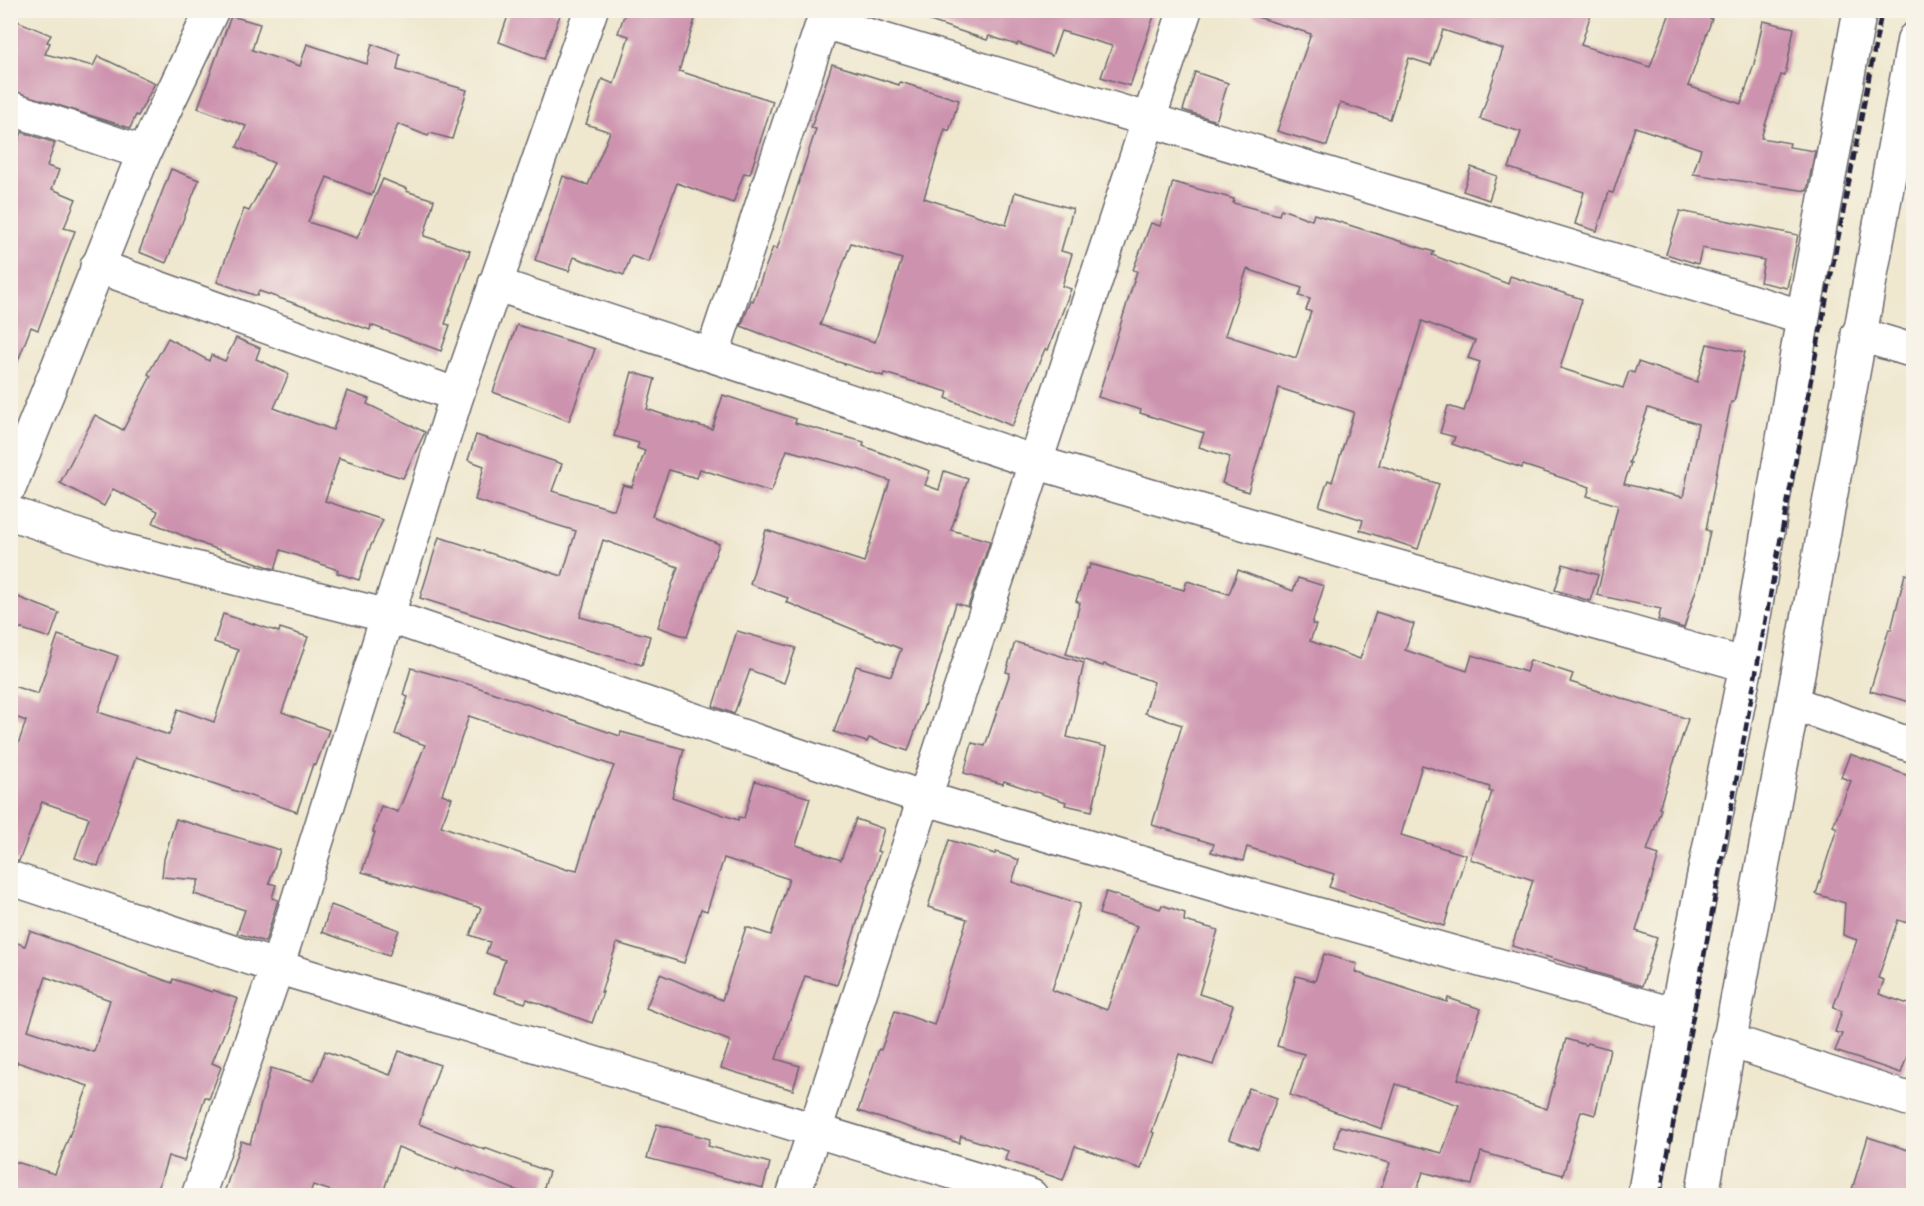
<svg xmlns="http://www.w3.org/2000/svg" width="1924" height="1206" viewBox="0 0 1924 1206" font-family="Kalam,sans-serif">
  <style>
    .building { fill: #cd93ae; fill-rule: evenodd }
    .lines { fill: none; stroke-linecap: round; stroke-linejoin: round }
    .minor-casing { stroke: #6a676e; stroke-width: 36 }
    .minor { stroke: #fff; stroke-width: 33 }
    .rail { stroke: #22223b; stroke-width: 4.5; stroke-dasharray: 9 4.5; stroke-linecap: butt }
  </style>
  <rect width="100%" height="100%" fill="#f7f3e8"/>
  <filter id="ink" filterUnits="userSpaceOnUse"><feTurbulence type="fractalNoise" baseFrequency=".0167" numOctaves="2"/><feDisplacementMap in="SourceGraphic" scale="12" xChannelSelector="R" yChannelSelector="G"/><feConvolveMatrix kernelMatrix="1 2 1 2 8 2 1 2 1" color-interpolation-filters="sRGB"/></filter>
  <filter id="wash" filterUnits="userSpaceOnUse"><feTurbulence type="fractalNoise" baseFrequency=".008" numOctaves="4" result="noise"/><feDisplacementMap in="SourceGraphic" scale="24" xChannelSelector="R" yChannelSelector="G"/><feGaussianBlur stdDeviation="1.35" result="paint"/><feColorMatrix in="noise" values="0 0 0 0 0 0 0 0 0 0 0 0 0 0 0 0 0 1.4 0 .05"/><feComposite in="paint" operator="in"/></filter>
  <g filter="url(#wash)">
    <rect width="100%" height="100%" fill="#efe7ce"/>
    <g id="blocks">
      <g class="building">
        <polygon points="510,10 546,10 560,15 544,59 499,42"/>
        <polygon points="626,10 676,10 696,16 679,71 773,101 750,174 744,173 733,203 677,183 649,262 631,256 624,275 574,257 569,271 535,260 563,176 588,185 610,132 586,124 602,79 614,84 629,36 618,33"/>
        <polygon points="912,10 1156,10 1130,86 1101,77 1112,46 1061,31 1052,56 1018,43 1017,45 989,36 987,40 912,15"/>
        <polygon points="1255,10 1592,10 1581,45 1650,67 1671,10 1690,10 1712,19 1688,86 1741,104 1754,64 1763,21 1794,28 1785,76 1781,75 1761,138 1790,143 1789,147 1815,151 1807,191 1693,174 1701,149 1635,127 1613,193 1609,192 1597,231 1575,224 1584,192 1509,168 1521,132 1480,119 1503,49 1443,30 1431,65 1409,58 1390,119 1340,103 1327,146 1277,131 1311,34 1254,16"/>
        <polygon points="231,16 260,24 252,50 300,66 307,44 367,64 372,44 400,54 397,70 467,90 452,139 430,133 428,136 398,124 372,195 327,177 308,222 357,238 383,179 407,189 406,191 434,200 424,236 470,251 445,324 450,325 441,351 371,325 370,330 259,291 257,296 217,282 244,209 249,211 274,163 237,147 246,126 198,108"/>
        <polygon points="10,18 51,35 47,42 50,43 45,54 93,66 98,56 155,83 138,116 136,115 130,128 10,90"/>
        <path d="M832,64l67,21 1,-3 59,18 -10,31 -4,-2 -21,69 82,27 9,-33 58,17 -12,42 11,3 -10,32 9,3 -23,61 -3,-1 -33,77 -66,-28 2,-6 -64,-19 -1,3 -60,-19 -82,-31 10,-26 2,1 20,-54 4,2 39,-120 -5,-1zM851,243l51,16 -27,83 -55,-17z"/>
        <polygon points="1195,72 1228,83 1216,121 1183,110"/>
        <polygon points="22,132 55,143 47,166 59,170 52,189 76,199 64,228 75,231 38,330 31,327 13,374 10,374 10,165"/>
        <polygon points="1471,167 1497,176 1489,200 1463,191"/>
        <polygon points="171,169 199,180 166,263 139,252"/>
        <path d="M1173,182l61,17 -1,4 46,12 2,-6 31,11 2,-6 120,38 -2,3 76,29 2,-8 72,23 -22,69 63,20 6,-17 5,2 4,-11 59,20 10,-38 38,8 -11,50h-3l-14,68 -11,60 4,1 -9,43 -17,54 -26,-8 3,-11 -64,-14 21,-90 -31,-9 3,-9 -67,-22 -1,3 -70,-24 3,-7 -15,-4 8,-27 16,5 16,-49 -12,-4 7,-17 -53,-20 -39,126h1l-5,18 60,19 -21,65 -58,-19 3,-10 -44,-14 9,-26 4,2 22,-70 -75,-24 -31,104 -26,-9 8,-26 -31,-10 5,-14 -64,-20 1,-3 -43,-13 39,-126 -4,-1 18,-47 9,3zM1247,269l55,19 -3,8 11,3 -4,11 5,2 -15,46 -71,-23zM1648,408l50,16 -15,73 -59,-13 7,-21h-2z"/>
        <polygon points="1680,211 1798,235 1787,288 1760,282 1764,260 1702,248 1698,264 1666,254"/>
        <polygon points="517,325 595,349 569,421 493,392"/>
        <polygon points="168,338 209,361 211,355 225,361 236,338 260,348 256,359 289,374 274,408 333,430 347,391 369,399 367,404 425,432 403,478 339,458 325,501 383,520 368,552 359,580 337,573 338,570 281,550 275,569 205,545 153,523 158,511 113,489 104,506 60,483 95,415 123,430 151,376 148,374"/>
        <polygon points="632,372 655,379 647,409 693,425 693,424 712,429 723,395 796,419 795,423 864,442 863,446 930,471 925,485 939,490 944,471 968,479 951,530 990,541 968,607 956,603 934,678 908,751 869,738 867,742 834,732 856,666 891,676 901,649 786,602 788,598 750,584 766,530 864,562 890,481 860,470 787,450 771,492 700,469 697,478 669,470 652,516 719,544 687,637 658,627 678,567 603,540 580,617 650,636 642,665 583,649 420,598 439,537 562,576 576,531 475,500 484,466 468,460 476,435 562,464 552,491 614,510 623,485 632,487 645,451 637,448 639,443 614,436"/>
        <polygon points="1090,564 1184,590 1187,581 1229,594 1238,570 1293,591 1298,578 1324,586 1312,624 1316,625 1310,641 1360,659 1376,612 1414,624 1405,650 1467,671 1472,655 1526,672 1530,660 1573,674 1570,682 1688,719 1659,808 1661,809 1647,851 1659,855 1636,931 1657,938 1642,986 1586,970 1587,969 1512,946 1533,880 1470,859 1492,792 1489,791 1490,787 1422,765 1401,835 1466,855 1444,926 1384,907 1384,906 1329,887 1334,874 1247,847 1243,861 1211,852 1214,844 1152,825 1182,725 1145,713 1154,682 1104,664 1103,666 1066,654 1080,603 1076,601 1087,568 1089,569"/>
        <polygon points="1563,564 1598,575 1590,601 1555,590"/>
        <polygon points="1905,574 1914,576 1914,703 1870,691 1889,629 1891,630"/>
        <polygon points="10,594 59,613 50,638 10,625"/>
        <polygon points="223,614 279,632 280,628 308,637 282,712 329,730 316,765 313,764 297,812 136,757 98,866 75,858 89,818 42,802 19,861 10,860 10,768 26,721 10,715 10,685 38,694 58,635 118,656 98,712 169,735 178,709 214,722 238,650 214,642"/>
        <polygon points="737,631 796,648 784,683 750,670 734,714 713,706"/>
        <polygon points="1015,642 1084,663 1067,737 1107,747 1092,811 1065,805 1066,802 1004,781 1003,784 964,773 972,743 985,746 1010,673 1006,672"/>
        <path d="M411,668l60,17 149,51 1,-4 63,17 -12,48 66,23 1,-3 5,1 11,-37 55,17 -14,47 45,15 15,-41 28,10 -7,22 3,1 -43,133 -32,-9 -29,83 24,7 -7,24 -72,-22 9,-27 -84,-33 14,-34 62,26 24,-73 25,8 18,-56 -65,-21 -17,53 -6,-2 -17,54 -67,-20 -16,49h2l-11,31 -65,-24 -2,4 -31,-10 11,-33 -19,-7 4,-11 -20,-7 11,-27 -119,-36 13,-40h-2l8,-26 17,6 27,-67 -30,-11 13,-37 -5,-2zM469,716l145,50 -19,45 -18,59 -8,-2 -1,2 -127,-44 11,-28 -10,-4z"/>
        <polygon points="1850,754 1914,778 1914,925 1898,920 1878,978 1884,980 1879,994 1914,1006 1914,1037 1901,1073 1835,1051 1842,1034 1835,1032 1842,1011 1833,1008 1857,940 1843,935 1845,903 1816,894 1837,828 1833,826 1851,781 1841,777"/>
        <polygon points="176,819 280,850 269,883 276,885 272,898 278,900 265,942 237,933 245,910 194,894 199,880 162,877 164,859"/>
        <polygon points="949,840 995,854 996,852 1019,860 1012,882 1080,904 1052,990 1107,1010 1137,926 1099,914 1106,892 1160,909 1162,905 1185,913 1184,921 1218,930 1199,994 1233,1005 1213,1065 1179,1054 1152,1132 1154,1133 1141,1169 1075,1146 1063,1180 1005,1160 1008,1151 961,1136 959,1143 858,1111 879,1049 881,1050 895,1011 934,1025 967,919 928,907"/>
        <polygon points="331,905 399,930 389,956 322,932"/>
        <path d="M30,931l142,52 1,-4 39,13 1,-2 25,9 -26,64 9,4 -12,32 -4,-2 -21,64 -16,-5 -12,40h-146v-36l45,14 33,-88 -71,-24 -2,7 -5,-1v-128l15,6zM46,977l64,23 -16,52 -66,-22z"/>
        <polygon points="1324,954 1357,964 1355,972 1447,1002 1448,998 1481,1009 1458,1079 1547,1109 1566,1039 1586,1045 1587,1043 1610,1049 1595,1115 1581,1111 1563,1175 1481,1152 1472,1185 1423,1172 1415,1196 1378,1196 1390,1163 1334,1148 1340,1126 1442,1153 1459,1105 1396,1084 1382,1129 1290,1095 1304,1054 1277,1046 1296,976 1315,981"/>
        <polygon points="325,1051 390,1075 399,1051 440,1065 419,1124 485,1150 485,1148 549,1172 541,1196 531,1196 457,1167 456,1169 398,1147 382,1196 347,1196 313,1185 309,1196 223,1196 241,1141 250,1144 271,1068 314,1081"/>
        <polygon points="1249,1088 1277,1098 1258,1149 1229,1139"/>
        <polygon points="657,1124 710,1139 708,1146 770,1163 763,1188 647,1158"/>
        <polygon points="1868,1137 1914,1152 1914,1196 1850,1196"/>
      </g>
    </g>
  </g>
  <g filter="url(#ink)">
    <use href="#blocks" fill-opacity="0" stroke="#6a676e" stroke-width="1.5"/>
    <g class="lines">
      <defs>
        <g id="minor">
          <polyline points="824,22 1803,317"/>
          <polyline points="10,108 144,153"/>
          <polyline points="97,266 457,395"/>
          <polyline points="495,284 1035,462 1260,528 1746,665"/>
          <polyline points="1858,334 1914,351"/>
          <polyline points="712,355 827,10"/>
          <polyline points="10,486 144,153 212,10"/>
          <polyline points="10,513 114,548 388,616 924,798 1259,898 1676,1015"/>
          <polyline points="1793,703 1914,746"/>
          <polyline points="10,878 277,967 1031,1196"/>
          <polyline points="1728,1040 1914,1101"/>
          <polyline points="198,1196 277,967 457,395 591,10"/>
          <polyline points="793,1196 1185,10"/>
          <polyline points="1644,1196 1676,1015 1746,665 1803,317 1860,10"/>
          <path d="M1702,1196c28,-166 61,-330 91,-495 40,-221 79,-442 121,-662"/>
        </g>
      </defs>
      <use href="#minor" class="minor-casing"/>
      <use href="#minor" class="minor"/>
      <polyline class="rail" points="1660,1196 1781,536 1882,10"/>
    </g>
  </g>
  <rect width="1924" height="1206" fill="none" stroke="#f7f3e8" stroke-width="36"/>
</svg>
